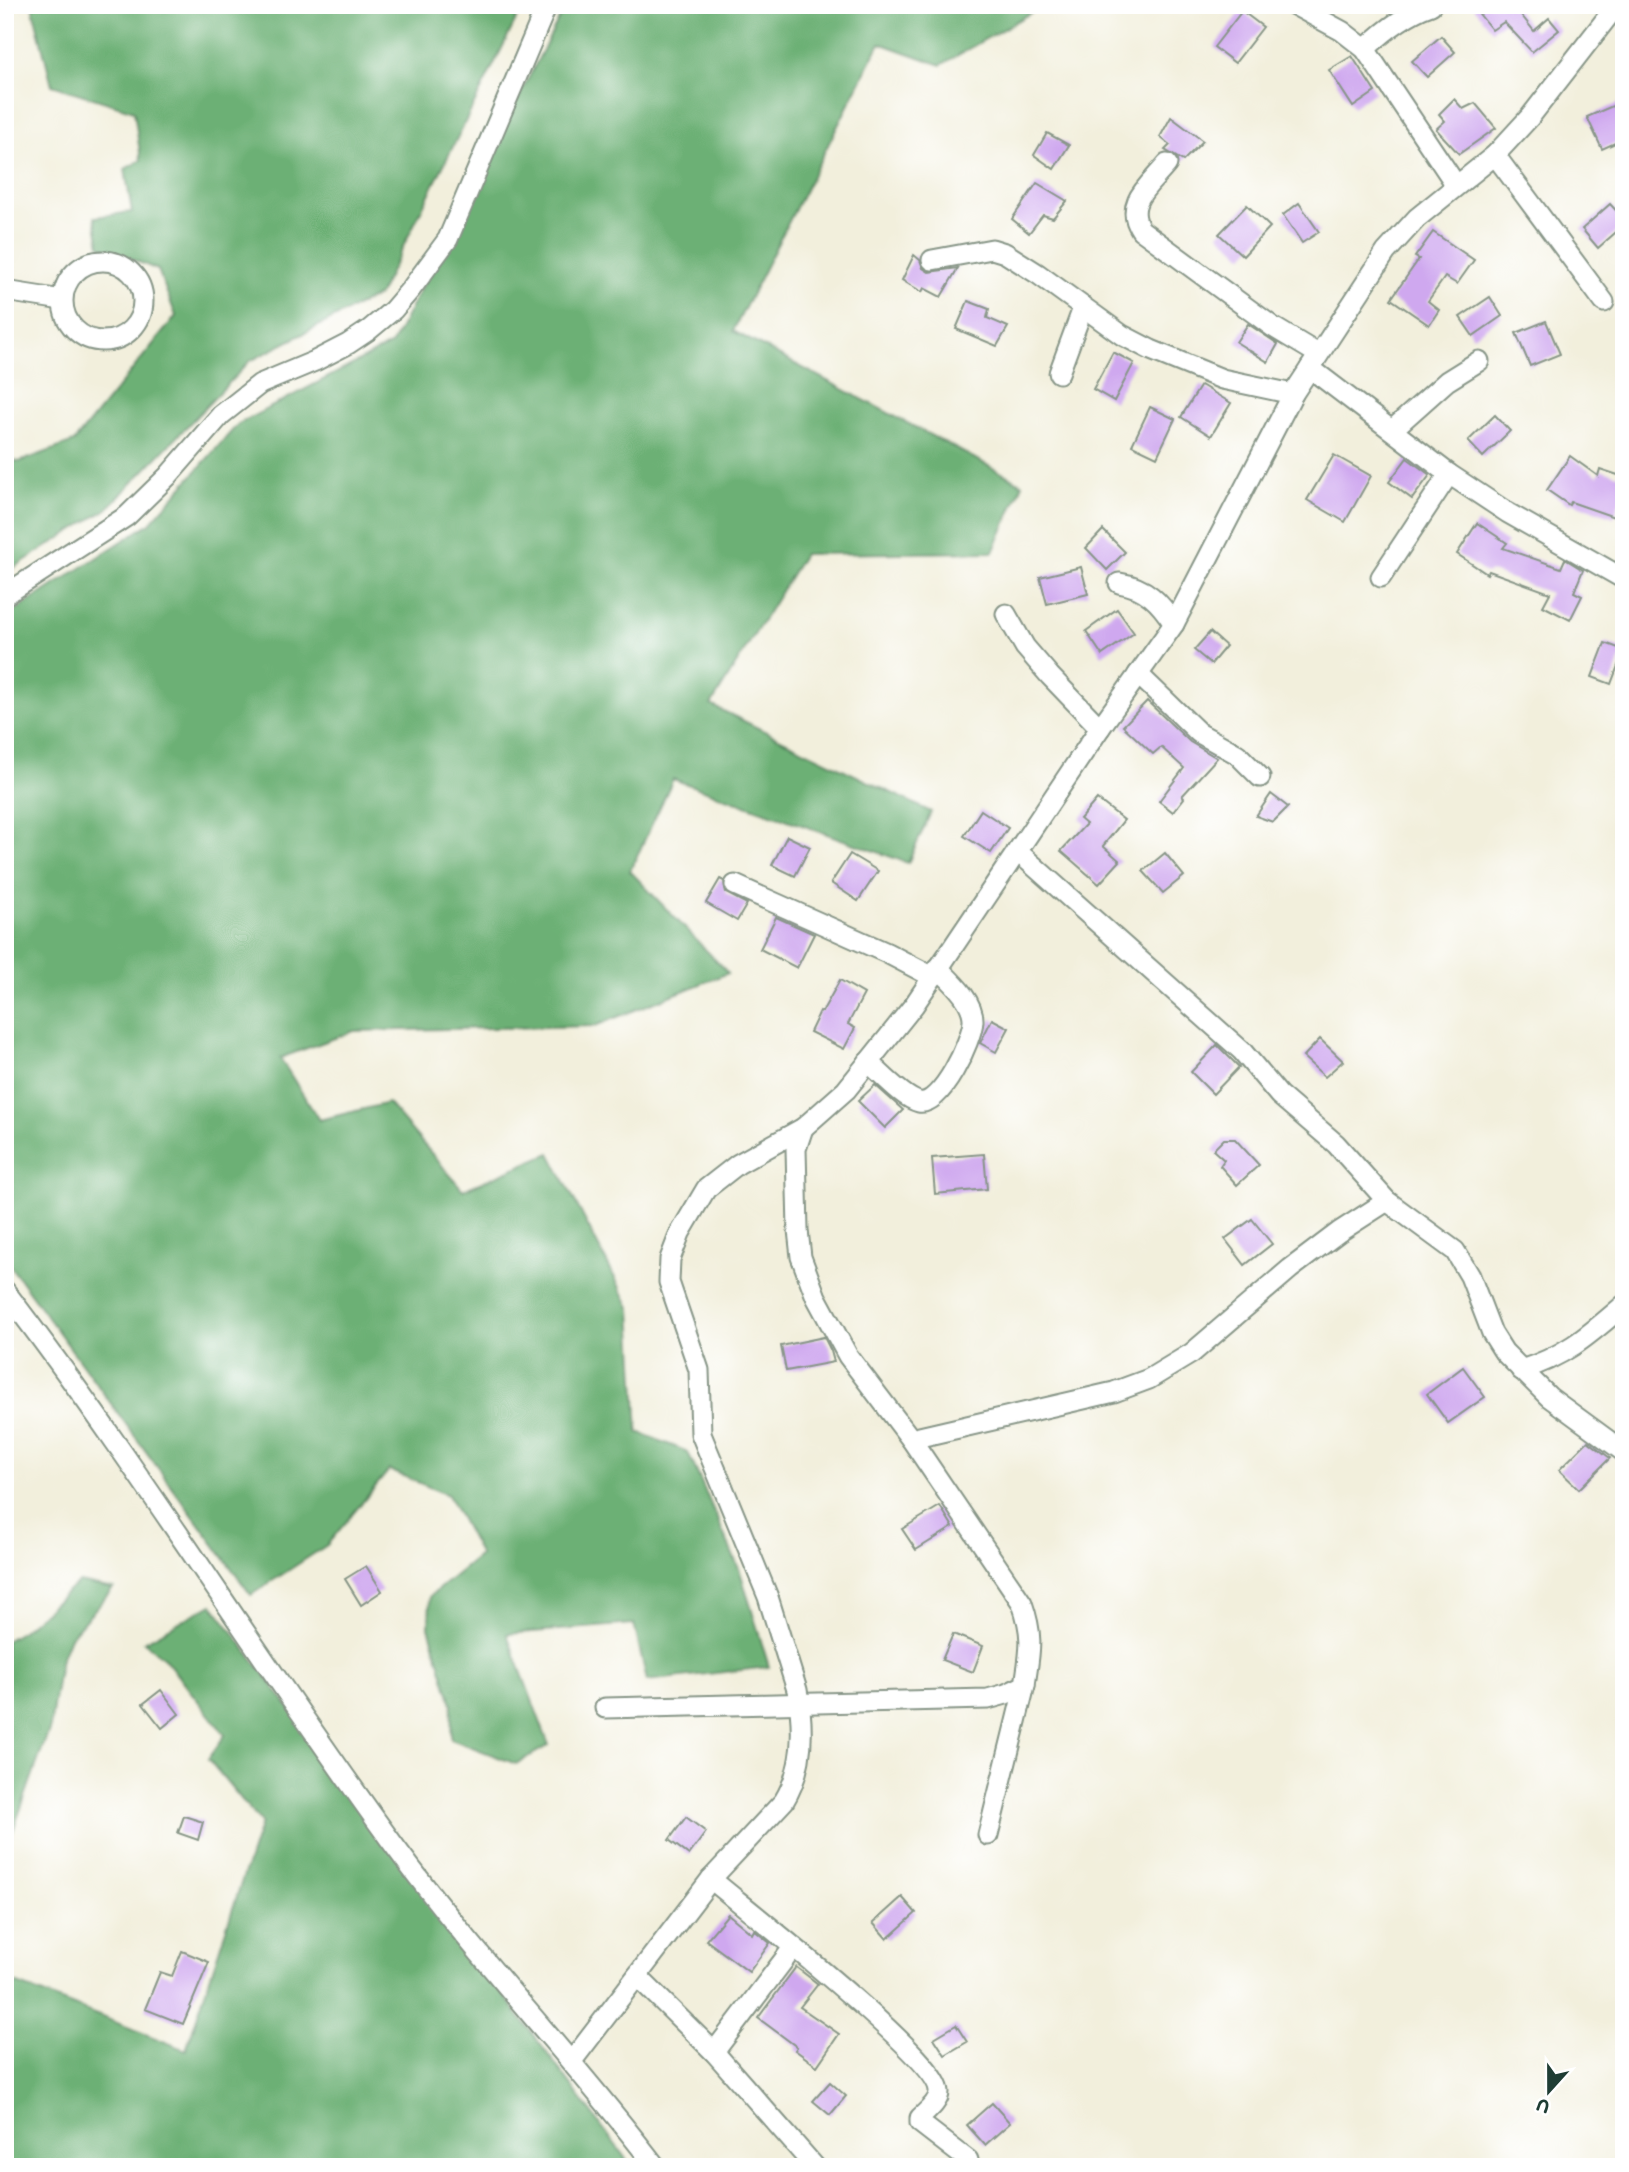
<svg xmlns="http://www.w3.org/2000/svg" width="1629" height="2172" viewBox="0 0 1629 2172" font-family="Itim,sans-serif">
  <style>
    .forest { fill: #6cb075; stroke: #467654; stroke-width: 2 }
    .building { fill: #cfa8ef }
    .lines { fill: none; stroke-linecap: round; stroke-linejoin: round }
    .minor-casing { stroke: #889688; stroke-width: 23 }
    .minor { stroke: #fff; stroke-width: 19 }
  </style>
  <rect width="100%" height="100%" fill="#fff"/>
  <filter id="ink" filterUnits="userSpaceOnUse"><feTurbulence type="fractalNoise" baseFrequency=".0143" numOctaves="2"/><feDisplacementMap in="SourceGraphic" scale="14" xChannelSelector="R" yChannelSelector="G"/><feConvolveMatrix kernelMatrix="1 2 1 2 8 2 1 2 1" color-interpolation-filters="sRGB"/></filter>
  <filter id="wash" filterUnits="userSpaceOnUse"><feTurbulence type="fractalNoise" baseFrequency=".00686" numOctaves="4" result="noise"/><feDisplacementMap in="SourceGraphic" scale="28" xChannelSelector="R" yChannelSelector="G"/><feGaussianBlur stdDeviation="1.57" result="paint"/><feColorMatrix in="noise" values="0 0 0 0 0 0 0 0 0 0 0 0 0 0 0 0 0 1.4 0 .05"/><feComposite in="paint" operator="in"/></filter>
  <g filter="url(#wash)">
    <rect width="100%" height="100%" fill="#f2efdc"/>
    <g class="forest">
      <polygon points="32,5 518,5 520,12 379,295 250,361 107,509 5,573 5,458 19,462 74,442 176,316 158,270 100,246 95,217 132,212 125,169 141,160 134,111 52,85"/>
      <polygon points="566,5 1044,5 941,65 880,43 733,331 1023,484 993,552 804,554 711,705 931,812 908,863 673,779 630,871 728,973 595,1026 354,1031 280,1058 319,1120 388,1103 463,1190 550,1153 631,1309 638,1432 688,1452 740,1571 769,1667 647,1681 634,1624 507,1634 549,1745 516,1764 451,1739 452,1704 429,1627 430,1596 480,1555 448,1495 389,1470 327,1545 251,1595 5,1259 5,617 150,523 238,424 392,344"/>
      <polygon points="79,1582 113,1589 70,1637 60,1662 50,1727 5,1853 5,1641 22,1631"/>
      <polygon points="212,1604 632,2167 5,2167 5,1979 186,2050 261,1823 208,1759 225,1735 164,1658 144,1642"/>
    </g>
    <g id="blocks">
      <g class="building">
        <polygon points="1472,5 1525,5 1518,11 1534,31 1549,18 1559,30 1532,52 1504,22 1492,30"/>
        <polygon points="1242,11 1263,27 1235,63 1214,47"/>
        <polygon points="1441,36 1455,52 1427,77 1412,61"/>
        <polygon points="1352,56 1375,92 1353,107 1329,70"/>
        <polygon points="1454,99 1463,109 1475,103 1496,128 1459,154 1436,129 1445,121 1439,114"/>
        <polygon points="1624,101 1624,139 1602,149 1587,117"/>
        <polygon points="1171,117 1203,141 1183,161 1165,150 1170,145 1160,137"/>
        <polygon points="1047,133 1069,145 1054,169 1034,155"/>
        <polygon points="1037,183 1067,201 1053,218 1043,215 1029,233 1012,219"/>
        <polygon points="1299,203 1319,232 1302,243 1283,215"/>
        <polygon points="1610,204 1624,219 1624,225 1598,248 1582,229"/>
        <polygon points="1247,205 1270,227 1243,256 1219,234"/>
        <polygon points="1433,232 1474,260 1457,284 1445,277 1428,301 1439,310 1429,325 1391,299 1419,259 1415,257"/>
        <polygon points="914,255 920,260 923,268 929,272 958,268 941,297 924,288 922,292 902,280"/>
        <polygon points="1490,297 1502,316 1473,336 1460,317"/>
        <polygon points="968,301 989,309 987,318 1008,327 997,346 956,329"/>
        <polygon points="1546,321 1560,354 1530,366 1516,333"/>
        <polygon points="1248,324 1278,344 1268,362 1236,342"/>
        <polygon points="1113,352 1134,363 1114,401 1093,389"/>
        <polygon points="1201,385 1231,403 1211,436 1181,417"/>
        <polygon points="1150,407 1175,419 1157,457 1132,445"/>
        <polygon points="1495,415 1510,431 1483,457 1468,441"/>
        <polygon points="1334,455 1371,476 1345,522 1307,500"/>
        <polygon points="1570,456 1598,476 1600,469 1624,477 1624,490 1614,517 1571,502 1569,505 1547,490"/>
        <polygon points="1407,458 1430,475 1412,499 1389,482"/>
        <polygon points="1477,523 1507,543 1503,548 1561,568 1565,559 1583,570 1574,592 1582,596 1570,620 1543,606 1550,593 1489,571 1487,574 1457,554"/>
        <polygon points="1103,530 1125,552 1107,570 1086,548"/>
        <polygon points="1081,567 1088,594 1047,604 1040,577"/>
        <polygon points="1117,609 1134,633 1102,655 1086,631"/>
        <polygon points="1210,632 1226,646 1211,664 1194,650"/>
        <polygon points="1605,643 1624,650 1611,684 1592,677"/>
        <polygon points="1147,701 1190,742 1217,758 1182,796 1184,798 1173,812 1159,801 1184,768 1161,747 1153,754 1123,726"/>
        <polygon points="1271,794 1288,807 1273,822 1256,816"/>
        <polygon points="1097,799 1124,820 1103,846 1120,861 1099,884 1061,851 1086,824 1080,819"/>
        <polygon points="981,810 1008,828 991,853 964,836"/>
        <polygon points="787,836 810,847 795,876 772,865"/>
        <polygon points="1165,853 1184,876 1163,893 1143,871"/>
        <polygon points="850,854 878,871 858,901 831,883"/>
        <polygon points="720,879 724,881 726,893 747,904 737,921 706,903"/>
        <polygon points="776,917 814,934 797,968 760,949"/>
        <polygon points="840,980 864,994 848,1024 855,1028 844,1049 810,1032 820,1011 822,1012"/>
        <polygon points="992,1019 1009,1028 996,1052 980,1043"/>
        <polygon points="1320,1039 1343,1061 1325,1077 1303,1057"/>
        <polygon points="1217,1045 1239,1067 1213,1094 1191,1072"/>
        <polygon points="875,1085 903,1110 885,1128 858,1101"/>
        <polygon points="1224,1139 1235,1139 1259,1165 1237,1185 1220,1166 1224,1160 1213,1150"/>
        <polygon points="984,1154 987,1189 935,1194 932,1158"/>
        <polygon points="1252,1219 1272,1244 1245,1265 1225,1239"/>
        <polygon points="824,1337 831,1351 834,1362 786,1371 781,1346"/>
        <polygon points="1463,1367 1485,1397 1448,1423 1427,1394"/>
        <polygon points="1588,1441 1610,1458 1579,1489 1559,1470"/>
        <polygon points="940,1506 953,1527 916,1550 902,1529"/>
        <polygon points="366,1566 382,1591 361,1605 345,1579"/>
        <polygon points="953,1634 983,1646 973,1672 942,1660"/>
        <polygon points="161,1690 179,1714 162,1728 143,1704"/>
        <polygon points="184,1816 203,1822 198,1840 178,1833"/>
        <polygon points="686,1817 706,1832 689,1855 669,1840"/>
        <polygon points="902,1897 916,1913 887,1939 873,1923"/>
        <polygon points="728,1914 752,1934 754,1930 770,1943 749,1972 706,1940"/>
        <polygon points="182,1951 209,1962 183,2024 145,2009 160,1972 172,1976"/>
        <polygon points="796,1967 818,1984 800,2007 839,2034 817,2066 795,2050 797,2047 758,2018"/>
        <polygon points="956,2025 967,2042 945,2055 934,2038"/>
        <polygon points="830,2082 846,2096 830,2115 813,2101"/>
        <polygon points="992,2103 1010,2123 985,2145 967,2125"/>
      </g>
    </g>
  </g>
  <g filter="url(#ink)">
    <use href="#blocks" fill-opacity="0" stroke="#889688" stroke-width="2"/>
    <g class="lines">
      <defs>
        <g id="minor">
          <polyline points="1294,5 1342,31 1365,49 1456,185"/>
          <path d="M1365,49c18,-17 42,-36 66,-44"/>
          <polyline points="1495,155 1604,302"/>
          <path d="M1167,164c-17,21 -44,39 -26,66l132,97 45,27"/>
          <polyline points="932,260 992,249 1005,253 1038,274 1122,335 1151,350 1222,379 1293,394"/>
          <circle cx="103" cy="301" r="40"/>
          <polyline points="5,291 62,300"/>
          <polyline points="1310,368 1449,474 1508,513 1624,579"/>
          <polyline points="1059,373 1083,308"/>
          <polyline points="1392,430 1447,381 1479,361"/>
          <polyline points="1381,577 1449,474"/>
          <path d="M1119,583c27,4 41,19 55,41"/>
          <polyline points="5,595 127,516 168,476 221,415 260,384 315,361 348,344 369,330 393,310 411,289 448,239 547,5"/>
          <polyline points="1006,614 1025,647 1050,676 1100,728"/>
          <polyline points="1138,674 1199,733 1237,754 1260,777"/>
          <polyline points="1017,851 1242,1051 1279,1095 1336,1144 1387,1201 1455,1251 1470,1276 1492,1333 1504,1352 1549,1397 1624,1452"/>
          <polyline points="735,885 887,953 933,977"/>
          <path d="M868,1062c13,11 35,36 51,40 22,5 53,-62 54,-81 1,-20 -22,-40 -35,-53"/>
          <path d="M5,1291c138,180 257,374 391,557 81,110 177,210 260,319"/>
          <path d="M1521,1370c45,-14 68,-35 103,-65"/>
          <polyline points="911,1439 1114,1392 1149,1379 1192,1353 1290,1269 1339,1232 1387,1201"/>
          <path d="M605,1708l383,-9 18,-5 19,-9c5,-34 9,-48 -3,-82l-111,-164 -63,-83 -32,-59 -15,-40 -3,-27 -2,-81 7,-21"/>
          <polyline points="988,1835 1025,1685"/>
          <path d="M711,1879c33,28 229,181 228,213 0,10 -12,19 -19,26v5l48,37"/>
          <polyline points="637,1976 714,2052 815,2167"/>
          <polyline points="714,2052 793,1948"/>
          <path d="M572,2061l139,-182 73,-78c20,-33 20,-74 13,-111l-29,-93 -67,-163 -2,-64 -30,-88 1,-23 10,-26 26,-44 32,-25 65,-36 43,-38 68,-85 186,-277 74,-104 119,-230 93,-142 31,-34 78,-63 35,-38 87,-112"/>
        </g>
      </defs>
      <use href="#minor" class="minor-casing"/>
      <use href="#minor" class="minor"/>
    </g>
  </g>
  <rect width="1629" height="2172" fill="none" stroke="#fff" stroke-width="28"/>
  <g transform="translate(1549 2091) rotate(201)" stroke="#ffffff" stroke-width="5" paint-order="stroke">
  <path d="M0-5L12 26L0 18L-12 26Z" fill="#1f3d34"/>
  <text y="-10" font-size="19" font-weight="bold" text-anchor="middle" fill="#1f3d34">U</text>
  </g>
</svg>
